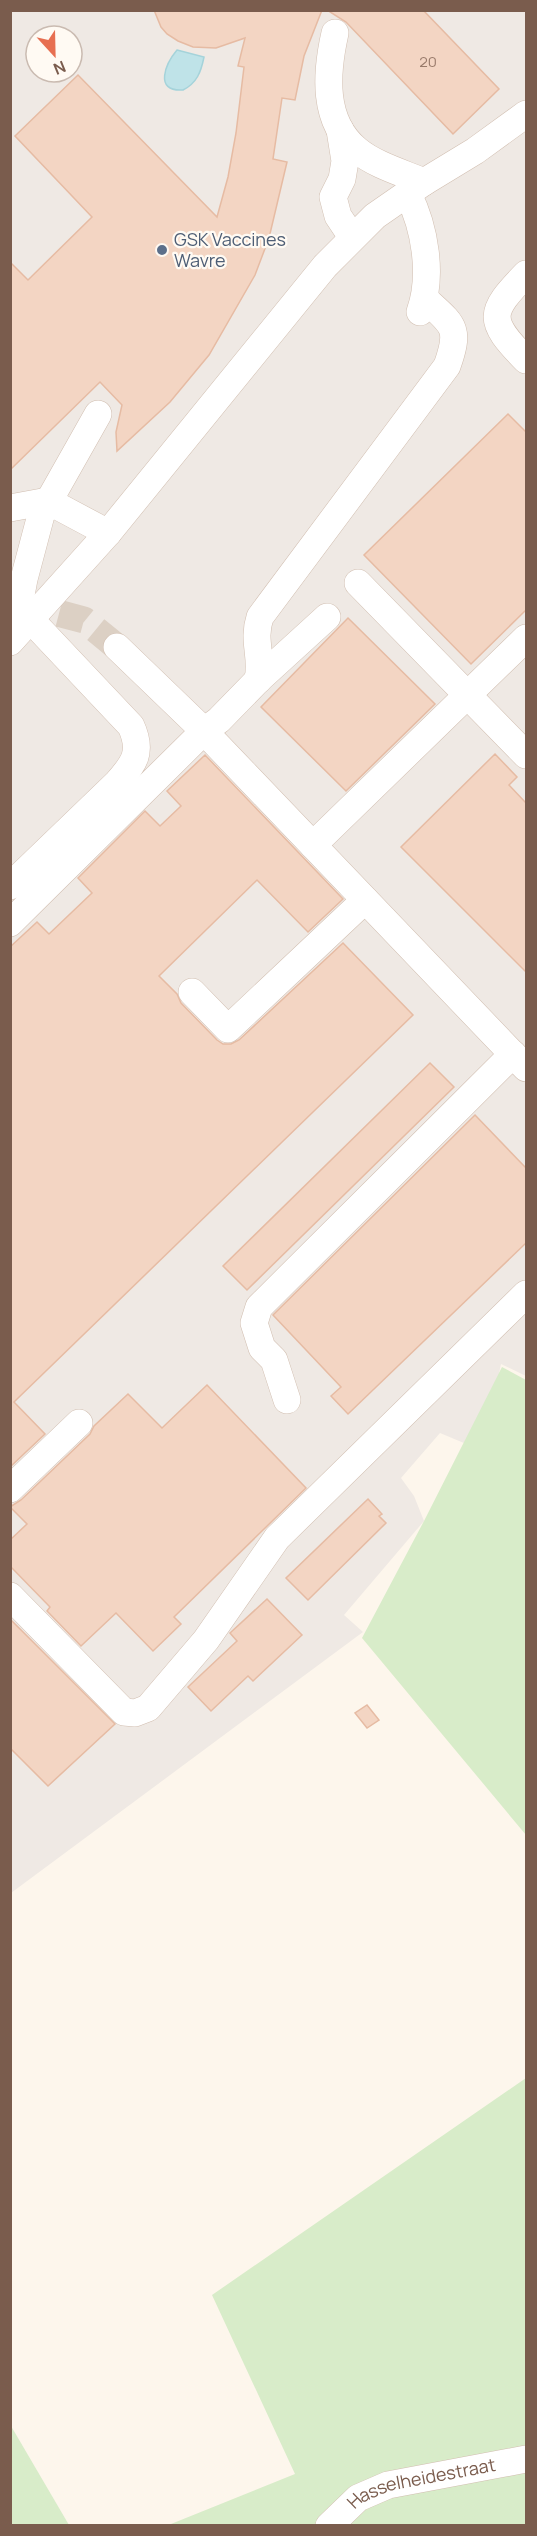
<svg xmlns="http://www.w3.org/2000/svg" width="537" height="2536" viewBox="0 0 537 2536" font-family="Manrope,sans-serif">
  <style>
    .industrial { fill: #efe9e4; fill-rule: evenodd }
    .green { fill: #d8ecc9 }
    .water { fill: #bfe3e8; stroke: #a5d3da; stroke-width: 1.5 }
    .building { fill: #f3d5c3; stroke: #e6bba3; stroke-width: 1.5 }
    .lines { fill: none; stroke-linecap: round; stroke-linejoin: round }
    .minor-tunnel { stroke: #dcd0c4; stroke-width: 27; stroke-dasharray: 27 14; stroke-linecap: butt }
    .minor-casing { stroke: #d1beb0; stroke-width: 28 }
    .minor { stroke: #fff; stroke-width: 27 }
    .service-dot { fill: #5c6f8a; stroke: #fffaf3; stroke-width: 2 }
    .labels { text-anchor: middle; stroke-width: 4.5; stroke-linejoin: round; paint-order: stroke }
    .number-label { font-size: 15px; fill: #987a6a }
    .service-label { font-size: 18px; fill: #4e5e75; stroke: #fffaf3; text-anchor: start }
    .street-label { font-size: 18px; fill: #7a5c4d; stroke: #fffaf3 }
  </style>
  <rect width="100%" height="100%" fill="#fdf6ec"/>
  <path class="industrial" d="M11,11h515v1365l-25,-12 -18,87 -43,-18 -39,45 13,18 10,25 -80,94 19,17 -352,261zM36,36h36v36h-36z"/>
  <g class="green">
    <polygon points="502,1367 526,1380 526,1835 362,1638 424,1521"/>
    <polygon points="526,2078 526,2525 166,2526 295,2474 212,2295"/>
    <polygon points="10,2426 11,2426 69,2525 11,2525"/>
  </g>
  <path class="water" d="M177,50l27,7c-3,15 -7,26 -21,33 -30,2 -17,-27 -6,-40z"/>
  <g class="building">
    <polygon points="154,10 322,10 304,56 295,100 282,98 273,159 287,162 269,238 255,275 209,355 170,402 117,451 116,432 122,405 100,382 10,470 10,262 28,280 92,217 15,136 78,75 217,217 228,177 236,133 244,67 238,66 245,38 216,48 193,47 178,41 167,34 161,27"/>
    <polygon points="327,10 423,10 499,89 453,134 346,22"/>
    <polygon points="508,414 526,432 526,610 471,664 364,555"/>
    <polygon points="348,618 435,704 346,791 261,707"/>
    <polygon points="495,754 517,777 509,785 526,803 526,972 401,847"/>
    <polygon points="205,755 343,899 308,932 257,880 159,976 177,994 181,1003 217,1040 223,1044 231,1044 239,1040 343,943 413,1015 14,1402 45,1434 10,1467 10,947 37,922 49,934 92,893 78,878 145,811 160,826 181,806 167,791"/>
    <polygon points="430,1063 454,1087 247,1290 223,1266"/>
    <polygon points="475,1115 526,1168 526,1243 348,1414 331,1396 341,1387 273,1315"/>
    <polygon points="207,1385 306,1488 174,1617 181,1624 153,1651 116,1613 81,1646 47,1611 50,1607 10,1566 10,1540 27,1524 10,1507 21,1500 90,1434 94,1426 128,1394 162,1428"/>
    <polygon points="368,1499 382,1514 379,1516 386,1523 308,1600 286,1578"/>
    <polygon points="267,1599 302,1635 253,1681 248,1676 211,1711 188,1687 237,1641 230,1633"/>
    <polygon points="10,1619 115,1724 48,1786 10,1748"/>
    <polygon points="367,1705 379,1720 367,1728 355,1713"/>
  </g>
  <g class="lines">
    <polyline class="minor-tunnel" points="22,628 54,612 84,620 117,647"/>
    <defs>
      <g id="minor">
        <path d="M335,33c-9,40 -13,88 22,117 18,15 46,23 67,32"/>
        <polyline points="340,130 345,161 342,179 333,197 338,216 352,237"/>
        <path d="M408,194c17,34 25,81 12,118"/>
        <path d="M526,274c-38,39 -39,46 0,86"/>
        <polyline points="10,508 48,501 108,533"/>
        <polyline points="358,583 526,755"/>
        <polyline points="13,638 24,579 41,515 98,414"/>
        <polyline points="10,642 108,533 325,266 375,216 424,182 475,151 526,114"/>
        <polyline points="117,647 198,725 526,1068"/>
        <path d="M258,680c5,-25 -6,-38 2,-63l187,-251c14,-39 6,-41 -22,-67"/>
        <polyline points="313,845 526,638"/>
        <path d="M10,886l107,-103c17,-19 26,-31 14,-57l-101,-107"/>
        <polyline points="10,923 203,732 219,720 258,680 327,617"/>
        <polyline points="192,992 228,1029 365,900"/>
        <polyline points="287,1400 274,1360 262,1348 254,1323 259,1307 513,1054"/>
        <polyline points="10,1489 79,1423"/>
        <polyline points="10,1596 124,1712 135,1713 148,1708 206,1640 277,1538 526,1294"/>
        <path id="s1" d="M329,2526l29,-28 30,-13 138,-26"/>
      </g>
    </defs>
    <use href="#minor" class="minor-casing"/>
    <use href="#minor" class="minor"/>
  </g>
  <circle class="service-dot" cx="162" cy="250" r="6"/>
  <g class="labels">
    <g class="number-label">
      <text x="428" y="67">20</text>
    </g>
    <g class="service-label">
      <text x="174" y="246">GSK Vaccines<tspan x="174" dy="21">Wavre</tspan></text>
    </g>
    <g class="street-label">
      <text dy="6" stroke="none"><textPath href="#s1" startOffset="106">Hasselheidestraat</textPath></text>
    </g>
  </g>
  <rect width="537" height="2536" fill="none" stroke="#7a5c4d" stroke-width="24"/>
  <g transform="translate(54 54) rotate(158)"><circle r="28" fill="#fffaf3" stroke="#cabbb1" stroke-width="1.5"/>
  <path d="M0-4.5L10 22L0 15L-10 22Z" fill="#e76f51"/>
  <text y="-9" font-size="16" font-weight="bold" text-anchor="middle" fill="#7a5c4d">N</text>
  </g>
</svg>
